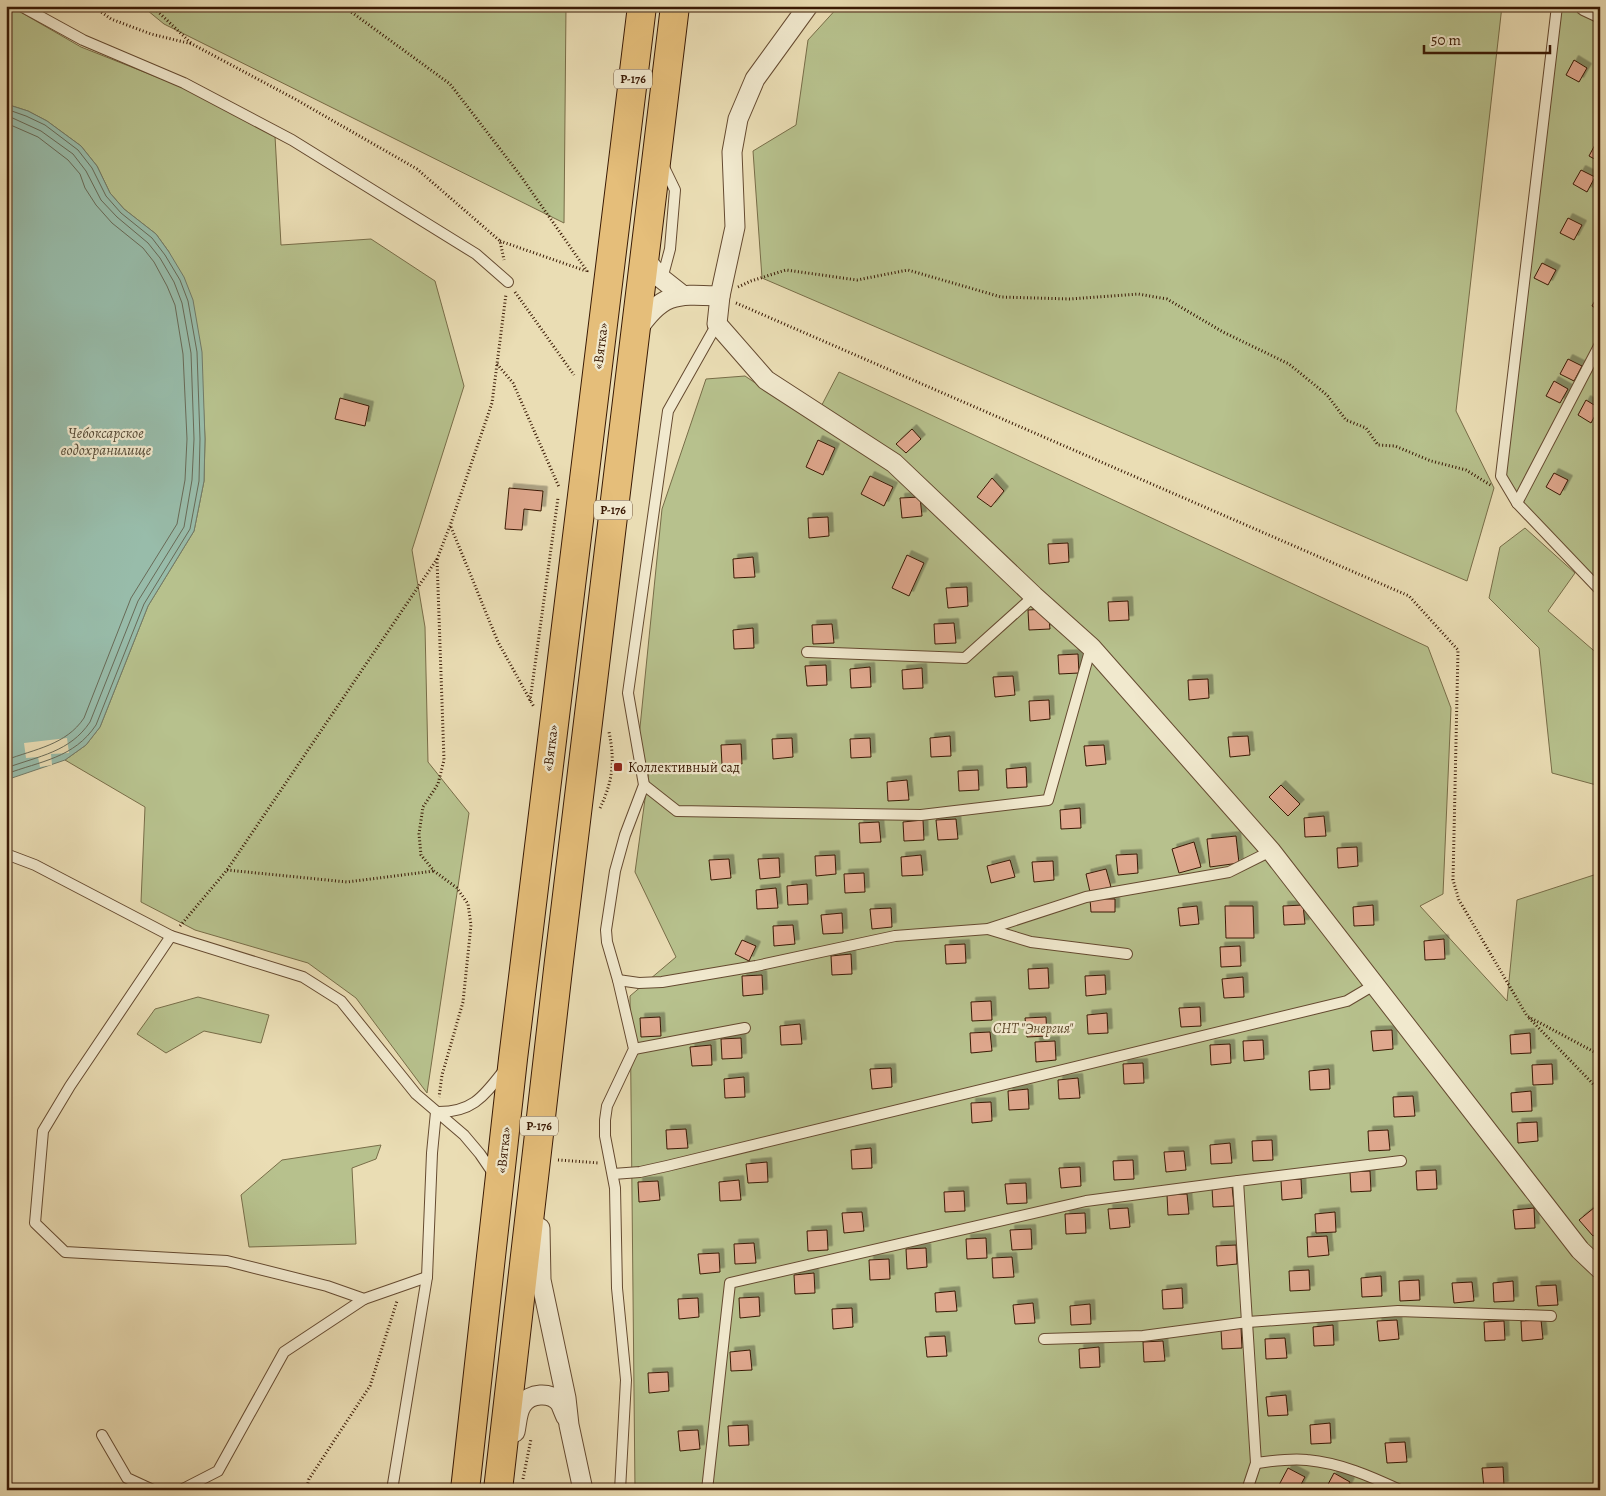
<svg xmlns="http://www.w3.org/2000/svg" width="1606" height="1496" viewBox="0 0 1606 1496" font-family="Alegreya,serif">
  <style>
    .green { fill: #b7c18d; stroke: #786d48 }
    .water { fill: #98bcaa; stroke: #727b68 }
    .pier { fill: #eaddb4 }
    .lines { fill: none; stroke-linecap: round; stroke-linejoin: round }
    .shore { stroke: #686a57; stroke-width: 1 }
    .building { fill: #e0a88e; stroke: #391904; filter: url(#shadow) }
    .service-casing { stroke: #654a30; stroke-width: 12 }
    .minor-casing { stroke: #654a30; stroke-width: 21 }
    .trunk-casing { stroke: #391904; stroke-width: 30 }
    .path { stroke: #391904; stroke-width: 3; stroke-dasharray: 1 2.5; stroke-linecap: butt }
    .service { stroke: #f1e9ce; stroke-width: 10 }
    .minor { stroke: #f1e9ce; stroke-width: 19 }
    .trunk { stroke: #e5be7a; stroke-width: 28 }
    .poi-dot { fill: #8f2418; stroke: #f1e9ce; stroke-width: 2 }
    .labels { text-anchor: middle; stroke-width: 4.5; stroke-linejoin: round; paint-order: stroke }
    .shield { fill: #f1e9ce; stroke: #705741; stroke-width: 1 }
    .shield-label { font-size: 12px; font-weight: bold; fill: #391904 }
    .street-label { font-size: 14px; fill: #391904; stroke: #f1e9ce }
    .poi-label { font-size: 14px; fill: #391904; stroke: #f1e9ce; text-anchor: start }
    .park-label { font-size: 14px; font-style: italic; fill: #5f4b2d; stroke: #f1e9ce }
    .water-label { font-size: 15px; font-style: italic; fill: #564a36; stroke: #f1e9ce }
  </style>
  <defs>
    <filter id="shadow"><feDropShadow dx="4.5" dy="-4.5" stdDeviation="0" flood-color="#0004"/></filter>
  </defs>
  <rect width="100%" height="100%" fill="#eaddb4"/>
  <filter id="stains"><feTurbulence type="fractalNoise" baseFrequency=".004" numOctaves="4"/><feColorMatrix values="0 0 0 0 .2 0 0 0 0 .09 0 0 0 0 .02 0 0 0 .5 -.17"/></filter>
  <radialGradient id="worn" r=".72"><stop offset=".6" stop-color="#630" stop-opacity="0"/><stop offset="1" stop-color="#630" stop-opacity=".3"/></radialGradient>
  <g class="green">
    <polygon points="6,6 10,6 81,47 182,87 275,136 281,245 371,239 435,281 464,386 412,550 425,627 428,762 469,813 427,1093 356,998 308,963 195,930 141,902 145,807 65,760 86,745 100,727 148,606 194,531 204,481 205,439 203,398 169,252 156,234 124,209 110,193 97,166 81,146 47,121 28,111 6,104"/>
    <polygon points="142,6 566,6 564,223 164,24"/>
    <polygon points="839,6 1502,6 1456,411 1494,488 1467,581 762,278 753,151 796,125 808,40"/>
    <polygon points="1557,6 1600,6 1600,590 1517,503 1501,476"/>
    <polygon points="839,372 1428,647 1451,708 1443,894 1420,906 1507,1001 1517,900 1600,873 1600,1490 635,1490 630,996 676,957 635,872 649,770 638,747 662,509 706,379 745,376 813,422"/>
    <polygon points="1525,528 1575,573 1548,611 1600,656 1600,786 1552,773 1539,648 1489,598 1500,547"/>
    <polygon points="198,997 269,1015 261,1043 204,1031 166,1053 137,1034 155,1009"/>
    <polygon points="381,1145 376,1159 352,1168 356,1244 249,1247 241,1195 282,1160"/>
  </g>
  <polygon class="water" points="6,104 28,111 47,121 81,146 97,166 110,193 124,209 156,234 169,252 184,277 193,300 202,352 205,439 204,481 194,531 148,606 100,727 86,745 65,760 6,780"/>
  <polygon class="pier" points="67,738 69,753 51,754 52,765 40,767 38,757 26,758 24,743"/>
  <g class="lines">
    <g class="shore">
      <path d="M6,109l20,7 19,9 33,25 14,18 14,28 15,17 31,25 13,17 15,25 8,21 9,51 3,87 -1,42 -9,48 -46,75 -48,121c-22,33 -55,36 -90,49"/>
      <path d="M6,115l35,16 32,23 13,17 15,29 16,17 31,26 12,15 14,24 8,21 9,50 3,86 -2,41 -8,47 -46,74 -48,121c-20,30 -51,34 -84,46"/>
      <path d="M6,123l32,14 30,23 12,14 5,14 11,17 16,18 31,25 11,14 13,24 8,19 8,49 4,85 -2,41 -8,44 -46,74 -47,120c-18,27 -49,31 -78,42"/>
    </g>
  </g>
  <g class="building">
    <polygon points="1574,60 1587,68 1579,82 1566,75"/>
    <polygon points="1597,141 1600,142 1600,162 1589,156"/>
    <polygon points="1581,170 1595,177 1587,192 1573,184"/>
    <polygon points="1568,218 1582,225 1574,240 1560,233"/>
    <polygon points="1542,263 1556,270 1548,285 1534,278"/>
    <polygon points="1600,291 1600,311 1592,306"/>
    <polygon points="1568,359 1582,366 1574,381 1560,374"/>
    <polygon points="1554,381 1568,389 1560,403 1546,396"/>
    <polygon points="340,398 369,406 365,426 335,419"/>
    <polygon points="1586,400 1599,408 1591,423 1578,415"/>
    <polygon points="912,429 921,439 906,453 896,444"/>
    <polygon points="818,440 835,448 823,475 806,467"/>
    <polygon points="1554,473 1568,480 1560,495 1546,487"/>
    <polygon points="870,476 893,487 884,506 861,494"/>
    <polygon points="992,478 1004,491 991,507 977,497"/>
    <polygon points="509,488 543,491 541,511 524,509 522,530 505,529"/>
    <polygon points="920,497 922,516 902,518 900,498"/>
    <polygon points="828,517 829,536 809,538 808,518"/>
    <polygon points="1068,543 1069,562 1049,564 1048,544"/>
    <polygon points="907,555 924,563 909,596 892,588"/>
    <polygon points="753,557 755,577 734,578 733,559"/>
    <polygon points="967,587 968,606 948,608 946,588"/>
    <polygon points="1128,601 1129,620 1109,621 1108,602"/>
    <polygon points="1048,609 1050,629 1029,630 1028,610"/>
    <polygon points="954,623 956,643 935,644 934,624"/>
    <polygon points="832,624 834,643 813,644 812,625"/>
    <polygon points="753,628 754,648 734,649 733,630"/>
    <polygon points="1078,654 1079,673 1059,674 1058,655"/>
    <polygon points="826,665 827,685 807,686 805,666"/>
    <polygon points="870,667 871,687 851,688 850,669"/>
    <polygon points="922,668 923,688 903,689 902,670"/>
    <polygon points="1013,676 1015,695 995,697 993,677"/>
    <polygon points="1208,679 1209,698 1189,700 1188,680"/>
    <polygon points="1049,700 1050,719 1030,721 1029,701"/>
    <polygon points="950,736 951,756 931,757 930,738"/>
    <polygon points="1248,736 1250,755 1230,757 1228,737"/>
    <polygon points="792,738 793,757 773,759 772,739"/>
    <polygon points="870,738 871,757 851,758 850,739"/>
    <polygon points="741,744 742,764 722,765 721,745"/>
    <polygon points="1104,745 1106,764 1086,766 1084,746"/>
    <polygon points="1026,767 1027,787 1007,788 1006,769"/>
    <polygon points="978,770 979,790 959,791 958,771"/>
    <polygon points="907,780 909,800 888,801 887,782"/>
    <polygon points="1281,785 1300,804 1288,816 1269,797"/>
    <polygon points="1080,808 1081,828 1061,829 1060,810"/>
    <polygon points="1324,816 1326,836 1305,837 1304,818"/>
    <polygon points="956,819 958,839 938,840 936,820"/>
    <polygon points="923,820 924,840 904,841 903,822"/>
    <polygon points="879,822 881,842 860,843 859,823"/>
    <polygon points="1236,836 1239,863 1210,867 1207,839"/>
    <polygon points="1194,842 1201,867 1179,873 1172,849"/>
    <polygon points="1357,847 1358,866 1338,868 1337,848"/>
    <polygon points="1137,854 1138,873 1118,875 1116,855"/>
    <polygon points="835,855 836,874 816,876 815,856"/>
    <polygon points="921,855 923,875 902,876 901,857"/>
    <polygon points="779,858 780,877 760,879 758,859"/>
    <polygon points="729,859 731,878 711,880 709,860"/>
    <polygon points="1010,860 1015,877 991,883 987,866"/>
    <polygon points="1053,861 1054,880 1034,882 1032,862"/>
    <polygon points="1106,869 1111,887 1090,892 1086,874"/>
    <polygon points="864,873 865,892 845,893 844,874"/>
    <polygon points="807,884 808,904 788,905 787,886"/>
    <polygon points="776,888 778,908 757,909 756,890"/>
    <polygon points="1090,899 1115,899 1115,912 1091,912"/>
    <polygon points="1303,905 1305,924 1284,925 1283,906"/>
    <polygon points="1373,905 1374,925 1354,926 1353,907"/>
    <polygon points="1197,906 1199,924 1180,926 1178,908"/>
    <polygon points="1225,906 1253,906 1254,938 1226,938"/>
    <polygon points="891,908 892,927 872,929 870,909"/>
    <polygon points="842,913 843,933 823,934 821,915"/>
    <polygon points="793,925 795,944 774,946 773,926"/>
    <polygon points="1444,939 1445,959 1425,960 1424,941"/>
    <polygon points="742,940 756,946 749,961 735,954"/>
    <polygon points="965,944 966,963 946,964 945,945"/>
    <polygon points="1240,946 1241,966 1221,967 1220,947"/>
    <polygon points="851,954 852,974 832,975 831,956"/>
    <polygon points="1048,968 1049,988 1029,989 1028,969"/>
    <polygon points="762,975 763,994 743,996 742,976"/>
    <polygon points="1105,975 1106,994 1086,996 1085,976"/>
    <polygon points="1243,977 1244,997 1224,998 1222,979"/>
    <polygon points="991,1001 992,1020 972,1021 971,1002"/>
    <polygon points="1200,1007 1201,1026 1181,1027 1179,1008"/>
    <polygon points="1107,1013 1108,1033 1088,1034 1087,1015"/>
    <polygon points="660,1017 661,1036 641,1037 640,1018"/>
    <polygon points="1046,1017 1047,1036 1027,1037 1025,1018"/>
    <polygon points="800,1024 802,1044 781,1045 780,1026"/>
    <polygon points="1392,1030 1393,1049 1373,1051 1371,1031"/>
    <polygon points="990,1032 992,1051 971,1053 970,1033"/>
    <polygon points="1530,1033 1531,1053 1511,1054 1510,1035"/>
    <polygon points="741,1038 742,1058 722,1059 721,1039"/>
    <polygon points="1263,1040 1264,1059 1244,1061 1243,1041"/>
    <polygon points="1055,1041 1056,1060 1036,1062 1035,1042"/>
    <polygon points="1230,1044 1231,1063 1211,1065 1210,1045"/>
    <polygon points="711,1045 712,1065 692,1066 690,1047"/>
    <polygon points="1143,1063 1144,1083 1124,1084 1123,1064"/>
    <polygon points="1552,1064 1553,1084 1533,1085 1532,1065"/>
    <polygon points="891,1068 892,1087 872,1089 870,1069"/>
    <polygon points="1329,1069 1330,1089 1310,1090 1309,1071"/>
    <polygon points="744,1077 745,1097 725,1098 724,1079"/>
    <polygon points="1078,1078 1080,1098 1059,1099 1058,1080"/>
    <polygon points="1028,1089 1029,1109 1009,1110 1008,1091"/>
    <polygon points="1531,1091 1532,1111 1512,1112 1511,1093"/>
    <polygon points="1413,1096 1415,1116 1394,1117 1393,1097"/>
    <polygon points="991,1102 992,1121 972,1123 971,1103"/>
    <polygon points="1537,1122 1538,1141 1518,1143 1517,1123"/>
    <polygon points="686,1129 688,1148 667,1149 666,1130"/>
    <polygon points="1388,1130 1390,1150 1369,1151 1368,1131"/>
    <polygon points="1272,1140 1273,1160 1253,1161 1252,1141"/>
    <polygon points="1230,1143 1232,1163 1211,1164 1210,1145"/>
    <polygon points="871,1148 872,1168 852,1169 851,1150"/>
    <polygon points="1184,1151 1186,1170 1166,1172 1164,1152"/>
    <polygon points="1133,1160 1134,1179 1114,1180 1113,1161"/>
    <polygon points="767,1162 768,1182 748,1183 746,1164"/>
    <polygon points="1080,1167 1081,1186 1061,1188 1059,1168"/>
    <polygon points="1436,1170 1437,1189 1417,1190 1416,1171"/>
    <polygon points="1370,1171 1371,1191 1351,1192 1350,1172"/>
    <polygon points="1301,1179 1302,1198 1282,1200 1281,1180"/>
    <polygon points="739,1180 741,1200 720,1201 719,1182"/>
    <polygon points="658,1181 660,1200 639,1202 638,1182"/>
    <polygon points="1026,1183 1027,1203 1007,1204 1005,1184"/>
    <polygon points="1232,1186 1234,1206 1213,1207 1212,1187"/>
    <polygon points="964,1191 965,1211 945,1212 944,1192"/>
    <polygon points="1187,1194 1189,1214 1168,1215 1167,1195"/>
    <polygon points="1600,1203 1600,1231 1593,1236 1579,1220"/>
    <polygon points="1128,1208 1130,1227 1110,1229 1108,1209"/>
    <polygon points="1534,1208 1535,1228 1515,1229 1513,1210"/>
    <polygon points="862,1212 864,1231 844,1233 842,1213"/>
    <polygon points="1335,1212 1336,1232 1316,1233 1315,1214"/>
    <polygon points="1085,1213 1086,1233 1066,1234 1065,1214"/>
    <polygon points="1031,1229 1032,1249 1012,1250 1010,1230"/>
    <polygon points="827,1230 828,1250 808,1251 807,1231"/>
    <polygon points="1327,1236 1329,1255 1308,1257 1307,1237"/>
    <polygon points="986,1238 987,1258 967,1259 966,1239"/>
    <polygon points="754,1243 756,1263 735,1264 734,1244"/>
    <polygon points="1236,1245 1237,1264 1217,1266 1216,1246"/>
    <polygon points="926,1248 927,1267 907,1269 906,1249"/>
    <polygon points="719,1253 720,1272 700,1274 698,1254"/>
    <polygon points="1012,1257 1014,1277 993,1278 992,1258"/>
    <polygon points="889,1259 890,1279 870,1280 869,1260"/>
    <polygon points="1309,1270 1310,1290 1290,1291 1289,1271"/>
    <polygon points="814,1273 815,1293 795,1294 794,1275"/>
    <polygon points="1381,1276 1382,1296 1362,1297 1361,1278"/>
    <polygon points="1419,1280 1420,1300 1400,1301 1399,1281"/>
    <polygon points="1513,1281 1514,1301 1494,1302 1493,1283"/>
    <polygon points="1472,1282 1474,1301 1454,1303 1452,1283"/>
    <polygon points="1556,1285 1558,1305 1538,1306 1536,1286"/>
    <polygon points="1182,1288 1183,1308 1163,1309 1162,1290"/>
    <polygon points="955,1291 957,1311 936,1312 935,1293"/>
    <polygon points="759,1297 760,1316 740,1318 739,1298"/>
    <polygon points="698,1298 699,1317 679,1319 678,1299"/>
    <polygon points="1033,1303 1035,1323 1015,1324 1013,1305"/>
    <polygon points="1090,1304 1091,1324 1071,1325 1070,1306"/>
    <polygon points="852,1308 853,1327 833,1329 832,1309"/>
    <polygon points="1397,1320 1399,1339 1379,1341 1377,1321"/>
    <polygon points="1541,1320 1543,1339 1522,1341 1521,1321"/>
    <polygon points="1504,1321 1505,1340 1485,1341 1484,1322"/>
    <polygon points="1333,1325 1334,1345 1314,1346 1313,1327"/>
    <polygon points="1241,1328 1242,1348 1222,1349 1221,1329"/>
    <polygon points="945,1336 947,1356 927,1357 925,1337"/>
    <polygon points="1285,1338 1287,1358 1266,1359 1265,1339"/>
    <polygon points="1163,1341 1165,1361 1144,1362 1143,1342"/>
    <polygon points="1099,1347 1100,1367 1080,1368 1079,1349"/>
    <polygon points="750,1350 752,1370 731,1371 730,1352"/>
    <polygon points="668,1372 669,1391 649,1393 648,1373"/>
    <polygon points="1286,1395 1288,1415 1268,1416 1266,1397"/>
    <polygon points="1330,1423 1331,1443 1311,1444 1310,1425"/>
    <polygon points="748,1425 749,1445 729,1446 728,1426"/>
    <polygon points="698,1430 700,1449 680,1451 678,1431"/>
    <polygon points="1405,1442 1407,1462 1387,1463 1385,1443"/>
    <polygon points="1503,1467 1504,1486 1484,1488 1482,1468"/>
    <polygon points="1288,1468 1305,1477 1298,1490 1288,1490 1279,1485"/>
    <polygon points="1334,1473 1350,1482 1346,1490 1325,1490"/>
  </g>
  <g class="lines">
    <defs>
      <g id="service">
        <polyline points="21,6 83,40 184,83 292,140 476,254 508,282"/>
        <polyline points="1557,6 1501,476 1517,503 1600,590"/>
        <polyline points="662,163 675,190 670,249 662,279"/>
        <polyline points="1517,503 1600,344"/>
        <polyline points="807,652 965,658 1034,596"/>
        <polyline points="644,785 677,811 921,815 1048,800 1091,647"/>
        <polyline points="6,854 35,865 171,936 303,977 341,1001 416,1094 464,1135 480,1154 495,1176"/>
        <polyline points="988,929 1031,942 1127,954"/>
        <polyline points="171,936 70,1086 43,1131 35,1223 65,1252 227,1261 327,1286 364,1299 427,1277"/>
        <polyline points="618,980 639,983 662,982 756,966 895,936 988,929 1086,897 1229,872 1271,851"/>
        <polyline points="634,1049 745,1028"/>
        <path d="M436,1112c37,1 48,-16 69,-43"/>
        <polyline points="613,1174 640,1172 667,1166 1347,1001 1374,985"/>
        <polyline points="1044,1339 1143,1336 1248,1322 1398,1311 1551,1316"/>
        <polyline points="102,1435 127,1478 153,1490"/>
        <path d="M1256,1463c17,-2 34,-5 51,-3 33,3 63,16 93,30"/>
        <polyline points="181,1490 218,1471 284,1352 364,1299"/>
        <polyline points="392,1490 427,1277 432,1153 436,1112"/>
        <polyline points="620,1490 626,1380 617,1288 615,1188 605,1136 605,1120 607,1106 634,1049 618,980 607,942 606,930 615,871 625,835 644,785 628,693 668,411 717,324"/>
        <polyline points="707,1490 730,1283 1086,1201 1238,1181"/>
        <polyline points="1247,1490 1256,1463 1238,1181 1401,1161"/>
      </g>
      <g id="minor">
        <polyline points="1585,6 1600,13"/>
        <polyline points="643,257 662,279 681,294"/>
        <polyline points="720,296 717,324 766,380 894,463 1034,596 1091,647 1271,851 1580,1250 1600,1269"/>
        <path d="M636,332c26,-40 40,-38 84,-36l15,-69 -3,-75 6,-33 17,-40 53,-73"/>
        <polyline points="540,1228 541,1280 566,1398 569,1425 583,1490"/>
        <path d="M515,1432c2,-9 2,-20 7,-27 7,-12 29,-14 38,-2 2,4 4,10 6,14"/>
      </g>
      <g id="trunk">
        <polyline points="465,1490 513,1059 642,6"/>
        <path d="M498,1490c56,-495 115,-990 177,-1484"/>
      </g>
    </defs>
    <use href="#service" class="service-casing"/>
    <use href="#minor" class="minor-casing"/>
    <use href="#trunk" class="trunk-casing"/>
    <g class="path">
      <polyline points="93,6 111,19 151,34 192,44 295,99 417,169 500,241 504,260"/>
      <polyline points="152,6 191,43"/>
      <polyline points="343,6 450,84 520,175 587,271 586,274"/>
      <polyline points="500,241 586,271"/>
      <polyline points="738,287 751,281 786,270 857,280 908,270 1001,297 1070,299 1138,294 1167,299 1223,332 1289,364 1327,395 1346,420 1366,428 1378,445 1395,446 1431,461 1466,470 1492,486"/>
      <polyline points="515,292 574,375"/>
      <polyline points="736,303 1409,596 1458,650 1453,880 1459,900 1527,1016 1600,1055"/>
      <polyline points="497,364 513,383 559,487"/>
      <polyline points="451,527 498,642 534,707"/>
      <polyline points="437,559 444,760 438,784 423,807 419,834 421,855 434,871 457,888 468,904 471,925 463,1002 442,1075 439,1097"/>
      <polyline points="530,701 558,498"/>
      <path d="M600,808c13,-27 15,-47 9,-76"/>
      <polyline points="227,870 347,882 434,871"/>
      <polyline points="180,926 227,870 437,559 450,526 492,403 506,294"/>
      <polyline points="1529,1018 1600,1091"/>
      <polyline points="558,1160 599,1163"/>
      <polyline points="523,1479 531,1439"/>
      <polyline points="306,1490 309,1479 370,1386 397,1301"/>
    </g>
    <use href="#service" class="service"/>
    <use href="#minor" class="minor"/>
    <use href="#trunk" class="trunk"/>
  </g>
  <rect class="poi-dot" x="613" y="762" width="10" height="10" rx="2.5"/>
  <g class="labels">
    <g class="shield">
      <rect x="614" y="69.5" width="38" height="19" rx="4"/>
      <rect x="594" y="500.5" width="38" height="19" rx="4"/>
      <rect x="520" y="1116.5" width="38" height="19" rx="4"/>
    </g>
    <g class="shield-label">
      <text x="633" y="83">Р-176</text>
      <text x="613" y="514">Р-176</text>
      <text x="539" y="1130">Р-176</text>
    </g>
    <g class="street-label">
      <text transform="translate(600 346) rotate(-83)" y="5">«Вятка»</text>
      <text transform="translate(550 748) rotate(-83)" y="5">«Вятка»</text>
      <text transform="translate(503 1150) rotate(-84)" y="5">«Вятка»</text>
    </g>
    <g class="poi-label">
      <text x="628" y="772">Коллективный сад</text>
    </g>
    <g class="park-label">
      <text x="1033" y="1033">СНТ "Энергия"</text>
    </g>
    <g class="water-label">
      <text x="106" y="438">Чебоксарское<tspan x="106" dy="17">водохранилище</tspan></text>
    </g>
  </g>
  <rect width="1606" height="1496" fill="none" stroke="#eaddb4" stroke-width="25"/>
  <rect x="8" y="8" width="1591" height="1481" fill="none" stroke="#391904" stroke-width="2.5"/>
  <rect x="12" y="12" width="1581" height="1471" fill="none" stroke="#391904"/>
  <path d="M1424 45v8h126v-8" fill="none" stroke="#391904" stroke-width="2.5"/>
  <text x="1431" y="45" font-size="15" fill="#391904" stroke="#f1e9ce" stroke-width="4" paint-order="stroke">50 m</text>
  <rect width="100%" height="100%" filter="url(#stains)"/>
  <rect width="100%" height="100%" fill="url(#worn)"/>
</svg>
